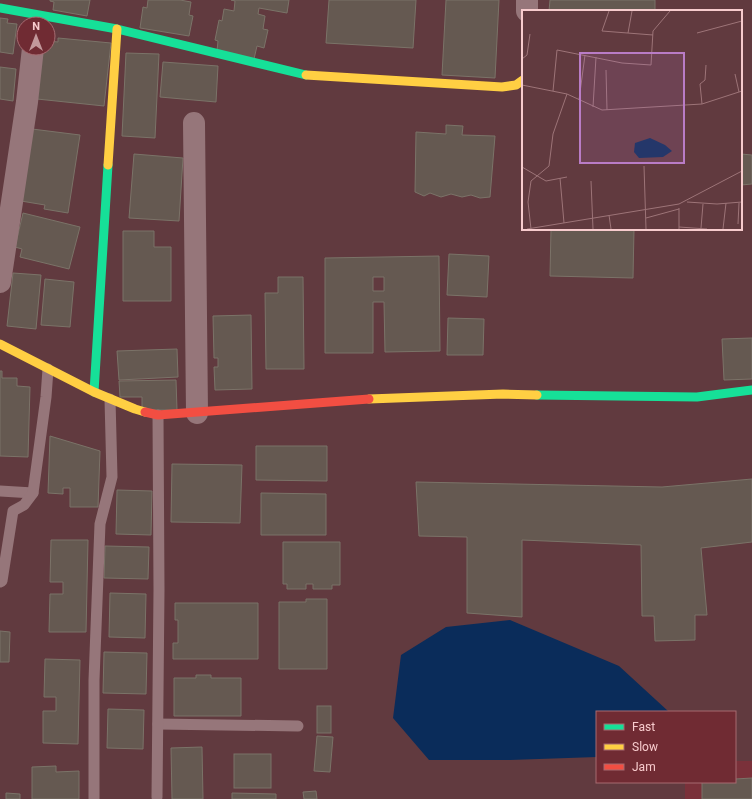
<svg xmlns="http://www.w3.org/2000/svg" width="752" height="799" viewBox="0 0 752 799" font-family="Roboto,sans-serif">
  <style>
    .built { fill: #7a313a }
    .water { fill: #0a2c5a }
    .building { fill: #655951; stroke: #7b7368; fill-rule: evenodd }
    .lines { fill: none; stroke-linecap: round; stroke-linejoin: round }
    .lane { stroke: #96767a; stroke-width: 11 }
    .street { stroke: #96767a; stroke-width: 22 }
    .fast { stroke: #16e098; stroke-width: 9 }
    .slow { stroke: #ffcf43; stroke-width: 9 }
    .jam { stroke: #f24e42; stroke-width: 9 }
    .inset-road { fill: none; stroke: #9d7478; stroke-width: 1 }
    .view { fill: #b97cc6; fill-opacity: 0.15; stroke: #b97cc6; stroke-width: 2 }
    .inset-edge { fill: none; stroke: #f7cbcd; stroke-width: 2 }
  </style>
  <rect width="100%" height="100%" fill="#613a3f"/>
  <polygon class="built" points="735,761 752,761 752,799 685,799 685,782 735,782"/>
  <polygon class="water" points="510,620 619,666 668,711 667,712 597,712 597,757 510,760 429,760 393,718 401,655 446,627"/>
  <g class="building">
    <polygon points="50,0 90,0 87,16 53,10 54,2 50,1"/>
    <polygon points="148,0 180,0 191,2 189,15 193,16 189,36 140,28 143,7 147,8"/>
    <polygon points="231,0 289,0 287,13 259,8 258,14 265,16 263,29 268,30 264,48 257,46 254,59 217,51 218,41 215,40 219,20 222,21 224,9 234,11 235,1"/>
    <polygon points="329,0 416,0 413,48 326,43"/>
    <polygon points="446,0 499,0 495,78 442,75"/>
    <polygon points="550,0 655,0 655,11 549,11"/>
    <polygon points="0,18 8,19 7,23 17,24 13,54 0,52"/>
    <polygon points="58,38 111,43 104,106 37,99 43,48 48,48 48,41 58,42"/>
    <polygon points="126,53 159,54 155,138 122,136"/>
    <polygon points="163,62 218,66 216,102 160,97"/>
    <polygon points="0,67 16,69 13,101 0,99"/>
    <polygon points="446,125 463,126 462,135 495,136 490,197 480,198 471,195 462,197 451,194 441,197 430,193 424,196 415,192 416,132 446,134"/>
    <polygon points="32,129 80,135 68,213 44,209 45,205 21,201"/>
    <polygon points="134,154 183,158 179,221 129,218"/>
    <polygon points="741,154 752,155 752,184 741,185"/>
    <polygon points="23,213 80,227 69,269 20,257 22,249 15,247"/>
    <polygon points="551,229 634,229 633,278 550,276"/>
    <polygon points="123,231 154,231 154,247 171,247 171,301 123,301"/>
    <polygon points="449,254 489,256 487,297 447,295"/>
    <path d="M439,256l1,95 -55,1 -1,-50h-11v51h-48v-95zM373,277h11v14h-11z"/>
    <polygon points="13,273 41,275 36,329 7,326"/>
    <polygon points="278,277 303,277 304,369 266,369 265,293 278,293"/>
    <polygon points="45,279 74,282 70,327 41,325"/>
    <polygon points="251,315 252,389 215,390 214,367 218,367 218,358 214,358 213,316"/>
    <polygon points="448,318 484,319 483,355 447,355"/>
    <polygon points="752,338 752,379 724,380 722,339"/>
    <polygon points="177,349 178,377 119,380 117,351"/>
    <polygon points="0,371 2,371 2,378 17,378 17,386 30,387 28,457 0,456"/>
    <polygon points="176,380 177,410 142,410 142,397 120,397 119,381"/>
    <polygon points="50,436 100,451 98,507 70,507 70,488 63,488 63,494 48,493"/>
    <polygon points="256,446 327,446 327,481 256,480"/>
    <polygon points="172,464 242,465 240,523 171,522"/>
    <polygon points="752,479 752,542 701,548 707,615 695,615 695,640 655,641 654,616 642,616 641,545 522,540 522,617 467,613 467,537 419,536 416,482 662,487"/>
    <polygon points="117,490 152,491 151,535 116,534"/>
    <polygon points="261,493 326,494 326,535 261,535"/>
    <polygon points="51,540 88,540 86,632 49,632 50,594 63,594 63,582 50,582"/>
    <polygon points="283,542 340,542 340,585 332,585 332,589 313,589 313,584 306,584 306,589 287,589 287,584 283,584"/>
    <polygon points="105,546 149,547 148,579 104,578"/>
    <polygon points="110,593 146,594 145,638 109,637"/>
    <polygon points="306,599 327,599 327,669 279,669 279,602 306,602"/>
    <polygon points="175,603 258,603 258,659 173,659 173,643 178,643 178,620 175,620"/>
    <polygon points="0,631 10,632 9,662 0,662"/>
    <polygon points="104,652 147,653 146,694 103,693"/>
    <polygon points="45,659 80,660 78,744 43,743 43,711 56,711 56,697 44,697"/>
    <polygon points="196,675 211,675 211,678 241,678 241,716 174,716 174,678 196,678"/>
    <rect x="317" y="706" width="14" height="27"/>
    <polygon points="108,709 144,710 143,749 107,748"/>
    <polygon points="317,736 333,737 330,772 314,771"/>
    <polygon points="202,747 203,799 172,799 171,748"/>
    <rect x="234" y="754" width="37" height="34"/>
    <polygon points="56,766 56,772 79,771 79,799 32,799 32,767"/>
    <polygon points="752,778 752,799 702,799 702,782 735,782 735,779"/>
    <polygon points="316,791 317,799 304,799 303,792"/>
    <polygon points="6,793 20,794 20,799 6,799"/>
    <polygon points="232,793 276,794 276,799 232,799"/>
  </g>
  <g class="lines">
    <g class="lane">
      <polyline points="0,491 33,493"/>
      <polyline points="0,582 2,581 13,511 24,505 33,493 46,397 48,369"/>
      <polyline points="158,724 298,726"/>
      <polyline points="157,797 159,590 158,415"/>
      <polyline points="94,799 94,680 100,524 112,477 110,399"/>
    </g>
    <g class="street">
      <polyline points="527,11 527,0"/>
      <polyline points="194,123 197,413"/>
      <polyline points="0,282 27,102 33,48"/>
    </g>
    <g class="fast">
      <polyline points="0,8 117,29 306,75"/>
      <polyline points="94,392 108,165"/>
      <polyline points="537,395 697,397 752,390"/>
    </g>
    <g class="slow">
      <polyline points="306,75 502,87 516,85 523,80"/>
      <polyline points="108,165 117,29"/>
      <polyline points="0,344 94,392 135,409 145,412"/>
      <polyline points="369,399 503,394 537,395"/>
    </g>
    <polyline class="jam" points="145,412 158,415 369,399"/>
  </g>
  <g transform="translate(522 10)">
    <rect width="220" height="220" fill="#613a3f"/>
    <path d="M128,128l15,7 7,6 -9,6 -24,1 -5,-6 1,-9z" fill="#0a2c5a"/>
    <path class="inset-road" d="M87,1l-7,20 51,4M106,23l4,-22M175,23l45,-12M0,49l5,-4 3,-21M84,60l1,40M213,64l4,18M0,75l45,9 35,16 100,-6 40,-13M31,81l4,-41 65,13 29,2 2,-34 17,-20M57,90l6,-45M180,94l-2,-20 5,-4 1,-15M71,97l3,-50M122,156l2,63M0,157l24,14 21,-4M38,168l4,45M69,171l2,48M165,192l30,2 25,-2M87,205l2,14M124,208l33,-9M216,214l1,-21M157,217l28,2M179,218l2,-24M5,219l152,-25 63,-33M9,219l-3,-27 3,-21 18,-15 4,-32 14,-40M157,219v-21M201,219l3,-26"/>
    <path class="view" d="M58,43h104v110h-104z"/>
    <rect width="220" height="220" class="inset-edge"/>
  </g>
  <rect x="596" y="711" width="140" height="72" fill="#702b33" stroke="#a66b71"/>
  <rect x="604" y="724" width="20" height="6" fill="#16e098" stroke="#a66b71"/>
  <text x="632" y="731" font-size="12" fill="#f7cbcd">Fast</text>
  <rect x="604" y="744" width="20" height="6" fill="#ffcf43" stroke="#a66b71"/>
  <text x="632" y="751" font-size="12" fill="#f7cbcd">Slow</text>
  <rect x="604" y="764" width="20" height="6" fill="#f24e42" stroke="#a66b71"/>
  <text x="632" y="771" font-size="12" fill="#f7cbcd">Jam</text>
  <g transform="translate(36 36)"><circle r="19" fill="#702b33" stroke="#a66b71"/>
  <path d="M0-3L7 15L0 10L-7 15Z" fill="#c2989b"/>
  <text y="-6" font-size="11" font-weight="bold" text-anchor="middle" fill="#f7cbcd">N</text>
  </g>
</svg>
